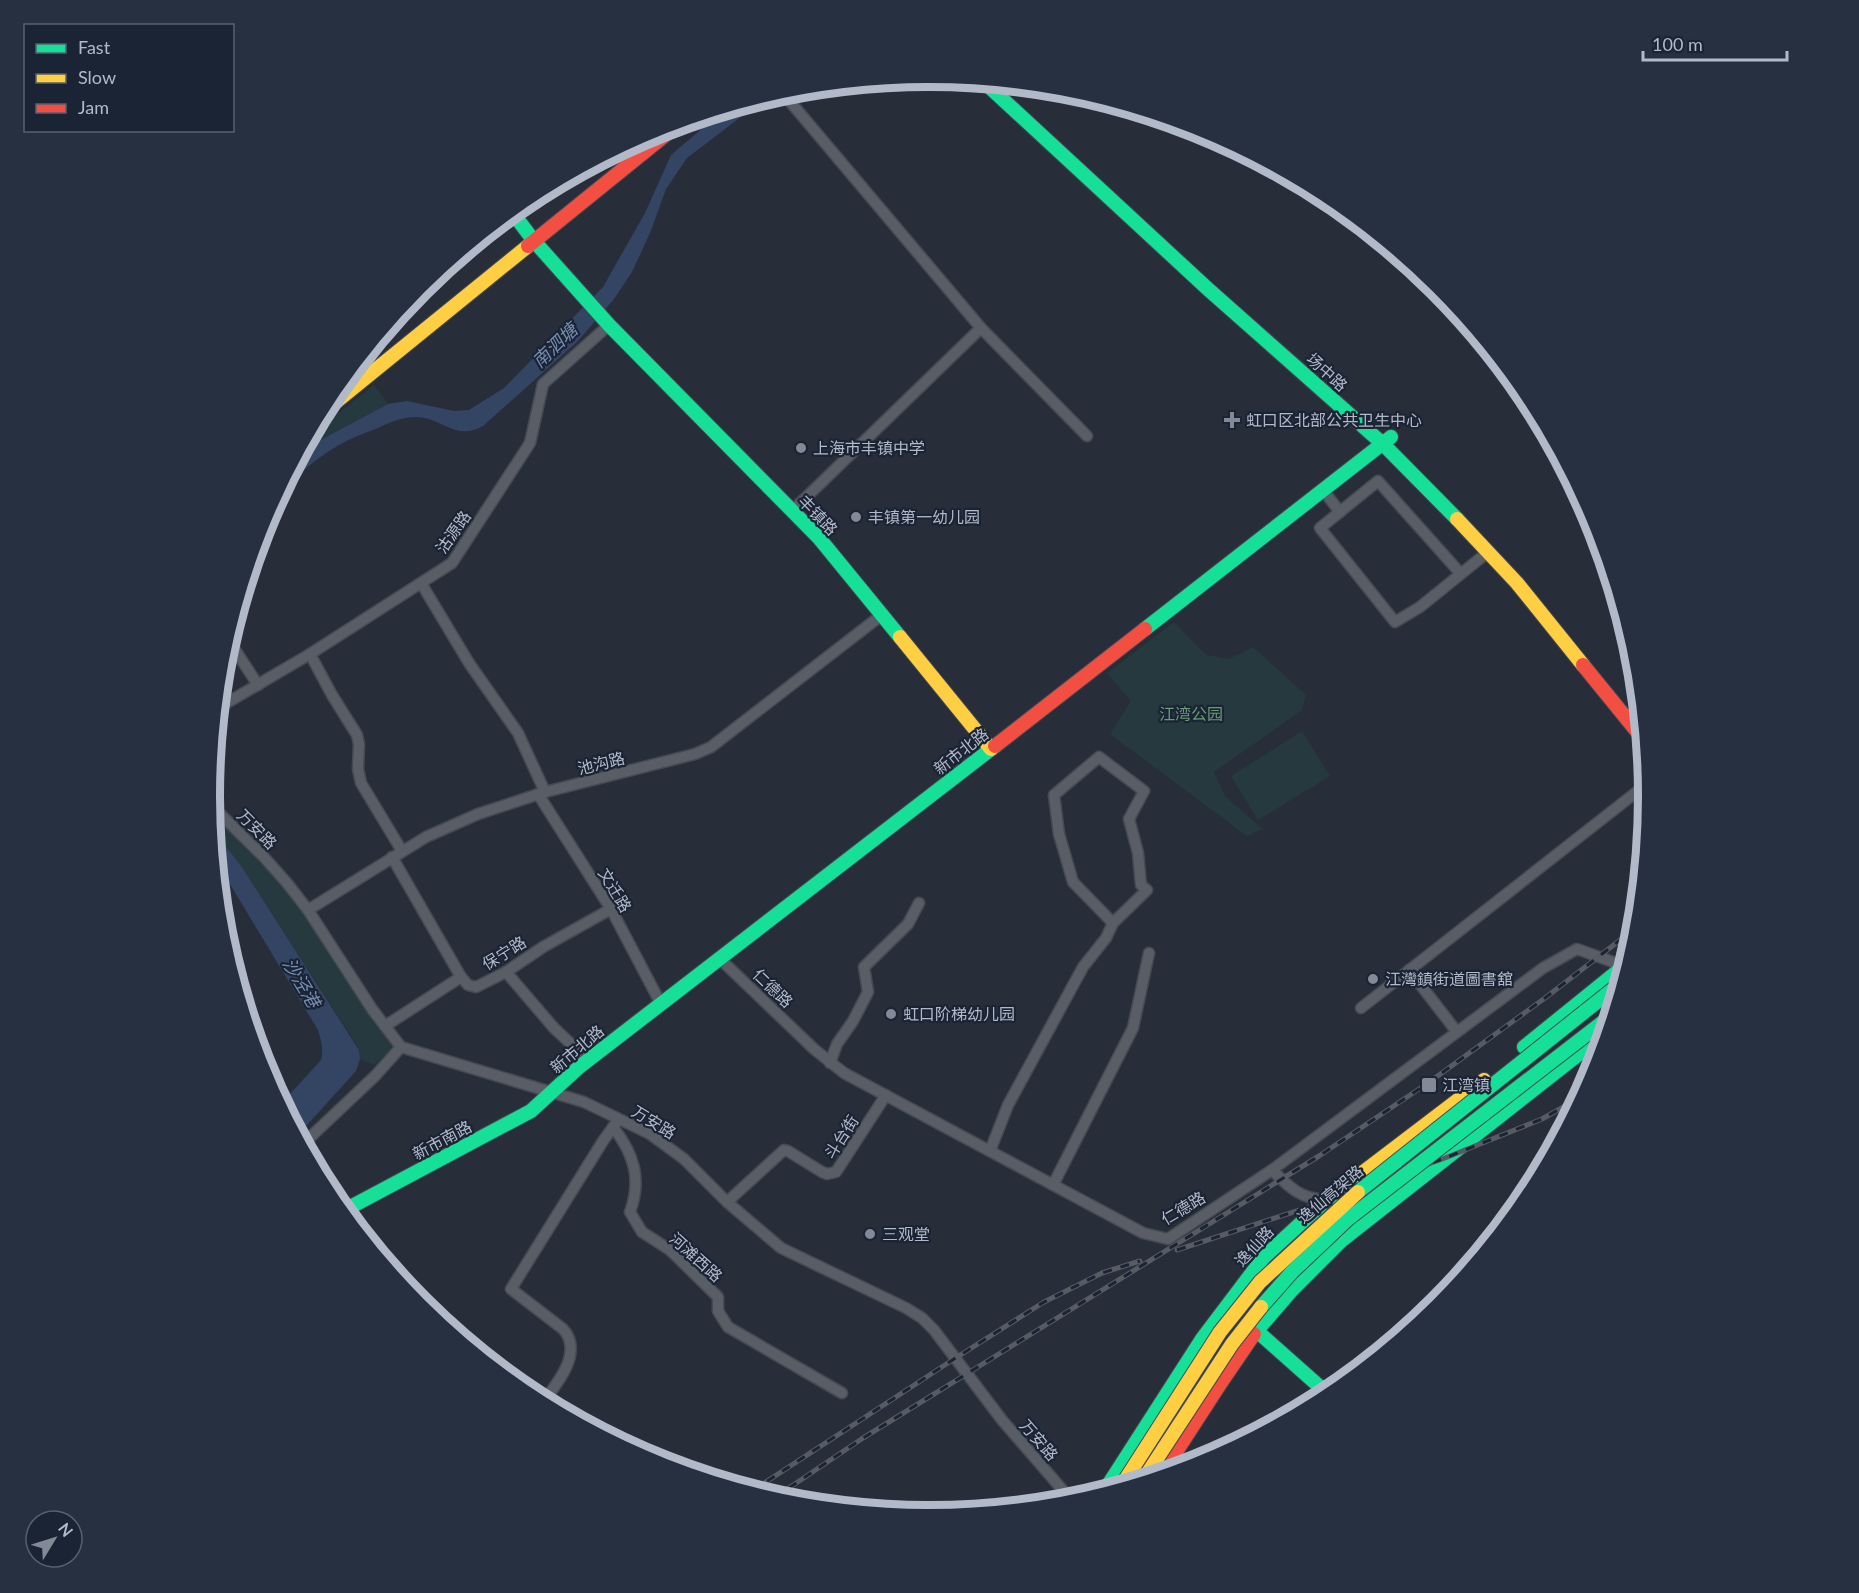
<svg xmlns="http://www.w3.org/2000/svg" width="1859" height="1593" viewBox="0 0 1859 1593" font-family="Lato,'Noto Sans SC',sans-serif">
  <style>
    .green { fill: #25393f }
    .water { fill: #334563 }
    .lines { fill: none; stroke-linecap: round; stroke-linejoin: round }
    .street-casing { stroke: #454951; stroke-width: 13 }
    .fast-casing { stroke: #454951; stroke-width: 16 }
    .slow-casing { stroke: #454951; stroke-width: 16 }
    .jam-casing { stroke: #454951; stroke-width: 16 }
    .street { stroke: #595d66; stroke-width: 10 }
    .fast { stroke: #16e098; stroke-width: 14 }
    .slow { stroke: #ffcf43; stroke-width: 14 }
    .jam { stroke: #f24e42; stroke-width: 14 }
    .rail-casing { stroke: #575c64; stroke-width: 5 }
    .rail { stroke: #1b2434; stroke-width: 3; stroke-dasharray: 9; stroke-linecap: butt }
    .fast-bridge-casing { stroke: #454a54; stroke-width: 16; stroke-linecap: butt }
    .slow-bridge-casing { stroke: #454a54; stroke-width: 16; stroke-linecap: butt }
    .fast-bridge { stroke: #16e098; stroke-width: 14 }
    .slow-bridge { stroke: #ffcf43; stroke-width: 14 }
    .poi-dot { fill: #828997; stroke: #1b2434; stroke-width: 2 }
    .labels { text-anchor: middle; stroke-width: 4.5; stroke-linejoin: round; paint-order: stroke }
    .street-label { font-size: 16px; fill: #b2baca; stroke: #1b2434 }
    .poi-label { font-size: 16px; fill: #b2baca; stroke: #1b2434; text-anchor: start }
    .park-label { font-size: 16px; fill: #679c76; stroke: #1b2434 }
    .water-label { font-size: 18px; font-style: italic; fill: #778eb3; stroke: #1b2434 }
    .rim { fill: none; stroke: #b2baca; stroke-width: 8 }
  </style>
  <rect width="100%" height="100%" fill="#282e39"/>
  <g class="green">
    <polygon points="374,385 388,404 315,443 309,437"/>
    <polygon points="1174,622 1206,655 1229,659 1253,647 1306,695 1302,710 1214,772 1225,796 1262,829 1247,836 1110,734 1131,701 1107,673"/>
    <polygon points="1302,731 1330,776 1258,820 1231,776"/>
    <path d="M211,813c24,21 50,42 70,67 22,28 38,60 58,89 17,25 39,49 53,76l-4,8 -14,12 -14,-6 -1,-9 -6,-11 -111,-172 -19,-23 -10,-8z"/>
  </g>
  <g class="water">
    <path d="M767,97l-80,61 -21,31 -16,44 -18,39 -18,27 -37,43 -94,84c-28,15 -39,-7 -65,-9 -14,-1 -28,5 -40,11 -13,5 -27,10 -39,17 -21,12 -40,29 -58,45l19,-35 15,-12 73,-39 19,-3 47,10 15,-1 35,-22 99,-101 42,-74 26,-58 53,-45z"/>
    <path d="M213,836l10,7 19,24 117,183 1,9 -4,12 -58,64 -17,-31 40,-44c3,-10 0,-20 -3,-30l-102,-169z"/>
  </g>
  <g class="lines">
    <defs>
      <g id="street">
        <polyline points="782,92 981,328 1087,436"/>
        <polyline points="1323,490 1340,512"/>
        <polyline points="792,511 981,328"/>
        <polyline points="1461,574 1378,481 1320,528 1395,622 1420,607 1488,552"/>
        <polyline points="421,583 469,663 518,733 545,792"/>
        <polyline points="228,639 258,685"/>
        <polyline points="310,654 332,695 357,735 359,744 358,769 361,783 402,851"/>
        <polyline points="218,708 310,654 452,563 530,443 543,384 609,325"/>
        <polyline points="538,794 611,909 661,1004"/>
        <polyline points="210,804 263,856 287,883 308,910 372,1009 401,1047 584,1102 650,1134 684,1159 727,1202 781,1248 906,1308 922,1318 934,1330 1002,1420 1073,1502"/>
        <polyline points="392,857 461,977 468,985 476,987 506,972 543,947 611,909"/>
        <polyline points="308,910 426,837 478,814 545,792 695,754 711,747 883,614"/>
        <polyline points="719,958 814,1049 844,1073 1143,1233 1168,1239 1272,1170 1543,968 1577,949 1613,962 1625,973"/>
        <polyline points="1409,970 1457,1032"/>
        <polyline points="506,972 554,1028 588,1060"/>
        <polyline points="1361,1008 1648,783"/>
        <polyline points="385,1026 461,977"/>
        <polyline points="830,1063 837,1044 853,1021 868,992 864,967 908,924 919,903"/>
        <path d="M613,1127c21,27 29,52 17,85l12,20 28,18 48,47v14l10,16 114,66"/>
        <polyline points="303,1144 375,1076 401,1047"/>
        <polyline points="990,1151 1008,1105 1083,967 1106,938 1113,923 1073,882 1059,834 1054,795 1099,757 1144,791 1129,819 1138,853 1141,885 1147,890 1113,923"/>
        <path d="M1272,1170c16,16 30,31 55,29"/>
        <polyline points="1053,1185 1133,1028 1149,953"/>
        <polyline points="727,1202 784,1150 788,1151 822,1172 827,1174 836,1172 886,1095"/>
        <path d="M543,1402c14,-18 41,-50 20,-73l-52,-40 92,-148 13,-18"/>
      </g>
      <g id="fast">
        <polyline points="984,82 1209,290 1383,444 1457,519"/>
        <polyline points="512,212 534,241 609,325 819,538 900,637"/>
        <polyline points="1145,629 1391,437"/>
        <polyline points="1524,1047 1628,963"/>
        <polyline points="343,1211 531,1111 578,1068 995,746"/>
        <polyline points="1249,1324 1329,1395"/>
        <polyline points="1254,1334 1292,1290 1341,1241 1607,1032"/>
        <polyline points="1103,1493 1202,1339 1264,1257 1324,1202 1358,1176"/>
      </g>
      <g id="slow">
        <polyline points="321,414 528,246"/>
        <polyline points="1457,519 1517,583 1583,665"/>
        <polyline points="900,637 991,749"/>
        <polyline points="1358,1176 1484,1080"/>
      </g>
      <g id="jam">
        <polyline points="528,246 680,123"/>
        <polyline points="1583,665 1644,740"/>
        <polyline points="995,746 1145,629"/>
        <polyline points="1161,1475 1220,1384 1254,1334"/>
      </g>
    </defs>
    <use href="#street" class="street-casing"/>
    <use href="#fast" class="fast-casing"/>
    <use href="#slow" class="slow-casing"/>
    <use href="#jam" class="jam-casing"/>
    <use href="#street" class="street"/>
    <use href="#fast" class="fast"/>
    <use href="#slow" class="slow"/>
    <use href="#jam" class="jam"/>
    <defs>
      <g id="rail">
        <polyline points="1177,1250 1324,1202 1445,1158 1542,1119 1581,1097"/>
        <polyline points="752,1491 954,1359 1044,1302 1102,1273 1140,1261"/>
        <polyline points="774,1498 863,1438 1319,1156 1428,1083 1545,998 1637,927"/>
      </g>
    </defs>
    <use href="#rail" class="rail-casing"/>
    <use href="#rail" class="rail"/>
    <defs>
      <g id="fast-bridge">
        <polyline points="1358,1192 1622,982"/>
        <polyline points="1261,1307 1292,1272 1348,1219 1612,1015"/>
      </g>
      <g id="slow-bridge">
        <polyline points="1143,1480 1232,1344 1261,1307"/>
        <polyline points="1120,1488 1220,1332 1260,1282 1358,1192"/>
      </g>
    </defs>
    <use href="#fast-bridge" class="fast-bridge-casing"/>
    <use href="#slow-bridge" class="slow-bridge-casing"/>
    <use href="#fast-bridge" class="fast-bridge"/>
    <use href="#slow-bridge" class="slow-bridge"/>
  </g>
  <g class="poi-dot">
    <path d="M1229 411h6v6h6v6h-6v6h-6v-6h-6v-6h6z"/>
    <circle cx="801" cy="448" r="6"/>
    <circle cx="856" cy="517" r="6"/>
    <circle cx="1373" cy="979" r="6"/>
    <circle cx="891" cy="1014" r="6"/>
    <rect x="1421" y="1077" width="16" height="16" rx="3"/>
    <circle cx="870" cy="1234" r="6"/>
  </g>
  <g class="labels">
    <g class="street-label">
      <text transform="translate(1327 372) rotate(42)" y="6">场中路</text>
      <text transform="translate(818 515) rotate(46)" y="6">丰镇路</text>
      <text transform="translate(453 532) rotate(-55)" y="6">沽源路</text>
      <text transform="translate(961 751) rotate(-38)" y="6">新市北路</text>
      <text transform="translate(601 763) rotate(-14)" y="6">池沟路</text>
      <text transform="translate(257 829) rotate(45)" y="6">万安路</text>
      <text transform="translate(615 890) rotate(59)" y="6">文迁路</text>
      <text transform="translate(504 953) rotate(-32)" y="6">保宁路</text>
      <text transform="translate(773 988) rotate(44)" y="6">仁德路</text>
      <text transform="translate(577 1049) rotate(-40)" y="6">新市北路</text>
      <text transform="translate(654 1122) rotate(31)" y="6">万安路</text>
      <text transform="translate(841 1137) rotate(-57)" y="6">斗台街</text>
      <text transform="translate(442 1140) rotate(-28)" y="6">新市南路</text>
      <text transform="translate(1330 1194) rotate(-40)" y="6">逸仙高架路</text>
      <text transform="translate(1183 1208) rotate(-31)" y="6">仁德路</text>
      <text transform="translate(1254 1246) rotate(-47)" y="6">逸仙路</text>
      <text transform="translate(696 1257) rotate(42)" y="6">河滩西路</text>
      <text transform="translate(1039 1440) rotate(49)" y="6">万安路</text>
    </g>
    <g class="poi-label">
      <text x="1246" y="426">虹口区北部公共卫生中心</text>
      <text x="813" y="454">上海市丰镇中学</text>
      <text x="868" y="523">丰镇第一幼儿园</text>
      <text x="1385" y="985">江灣鎮街道圖書舘</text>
      <text x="903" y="1020">虹口阶梯幼儿园</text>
      <text x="1442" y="1091">江湾镇</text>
      <text x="882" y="1240">三观堂</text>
    </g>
    <g class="park-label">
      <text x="1191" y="720">江湾公园</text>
    </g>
    <g class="water-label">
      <text transform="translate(555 346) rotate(-44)" y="6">南泗塘</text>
      <text transform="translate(301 983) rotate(59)" y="6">沙泾港</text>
    </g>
  </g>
  <path d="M0 0H1859V1593H0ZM220 796a709 709 0 1 1 1418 0a709 709 0 1 1-1418 0Z" fill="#273040" fill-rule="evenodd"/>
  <path class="rim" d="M220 796a709 709 0 1 1 1418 0a709 709 0 1 1-1418 0Z"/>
  <rect x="24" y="24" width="210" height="108" fill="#1b2434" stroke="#576070" stroke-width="1.5"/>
  <rect x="36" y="44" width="30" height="9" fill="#16e098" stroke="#576070" stroke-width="1.5"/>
  <text x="78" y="54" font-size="18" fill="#b2baca">Fast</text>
  <rect x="36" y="74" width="30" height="9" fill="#ffcf43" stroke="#576070" stroke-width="1.5"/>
  <text x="78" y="84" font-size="18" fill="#b2baca">Slow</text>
  <rect x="36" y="104" width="30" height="9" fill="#f24e42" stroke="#576070" stroke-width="1.5"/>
  <text x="78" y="114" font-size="18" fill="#b2baca">Jam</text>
  <g transform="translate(54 1539) rotate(52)"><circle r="28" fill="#1b2434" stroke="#576070" stroke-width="1.5"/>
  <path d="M0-4.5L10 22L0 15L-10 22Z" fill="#828997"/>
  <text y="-9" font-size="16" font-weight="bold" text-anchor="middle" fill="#b2baca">N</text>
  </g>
  <path d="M1643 51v9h144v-9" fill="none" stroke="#b2baca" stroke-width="3"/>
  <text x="1652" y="51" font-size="18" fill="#b2baca" stroke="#1b2434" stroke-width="4.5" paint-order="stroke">100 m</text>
</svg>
